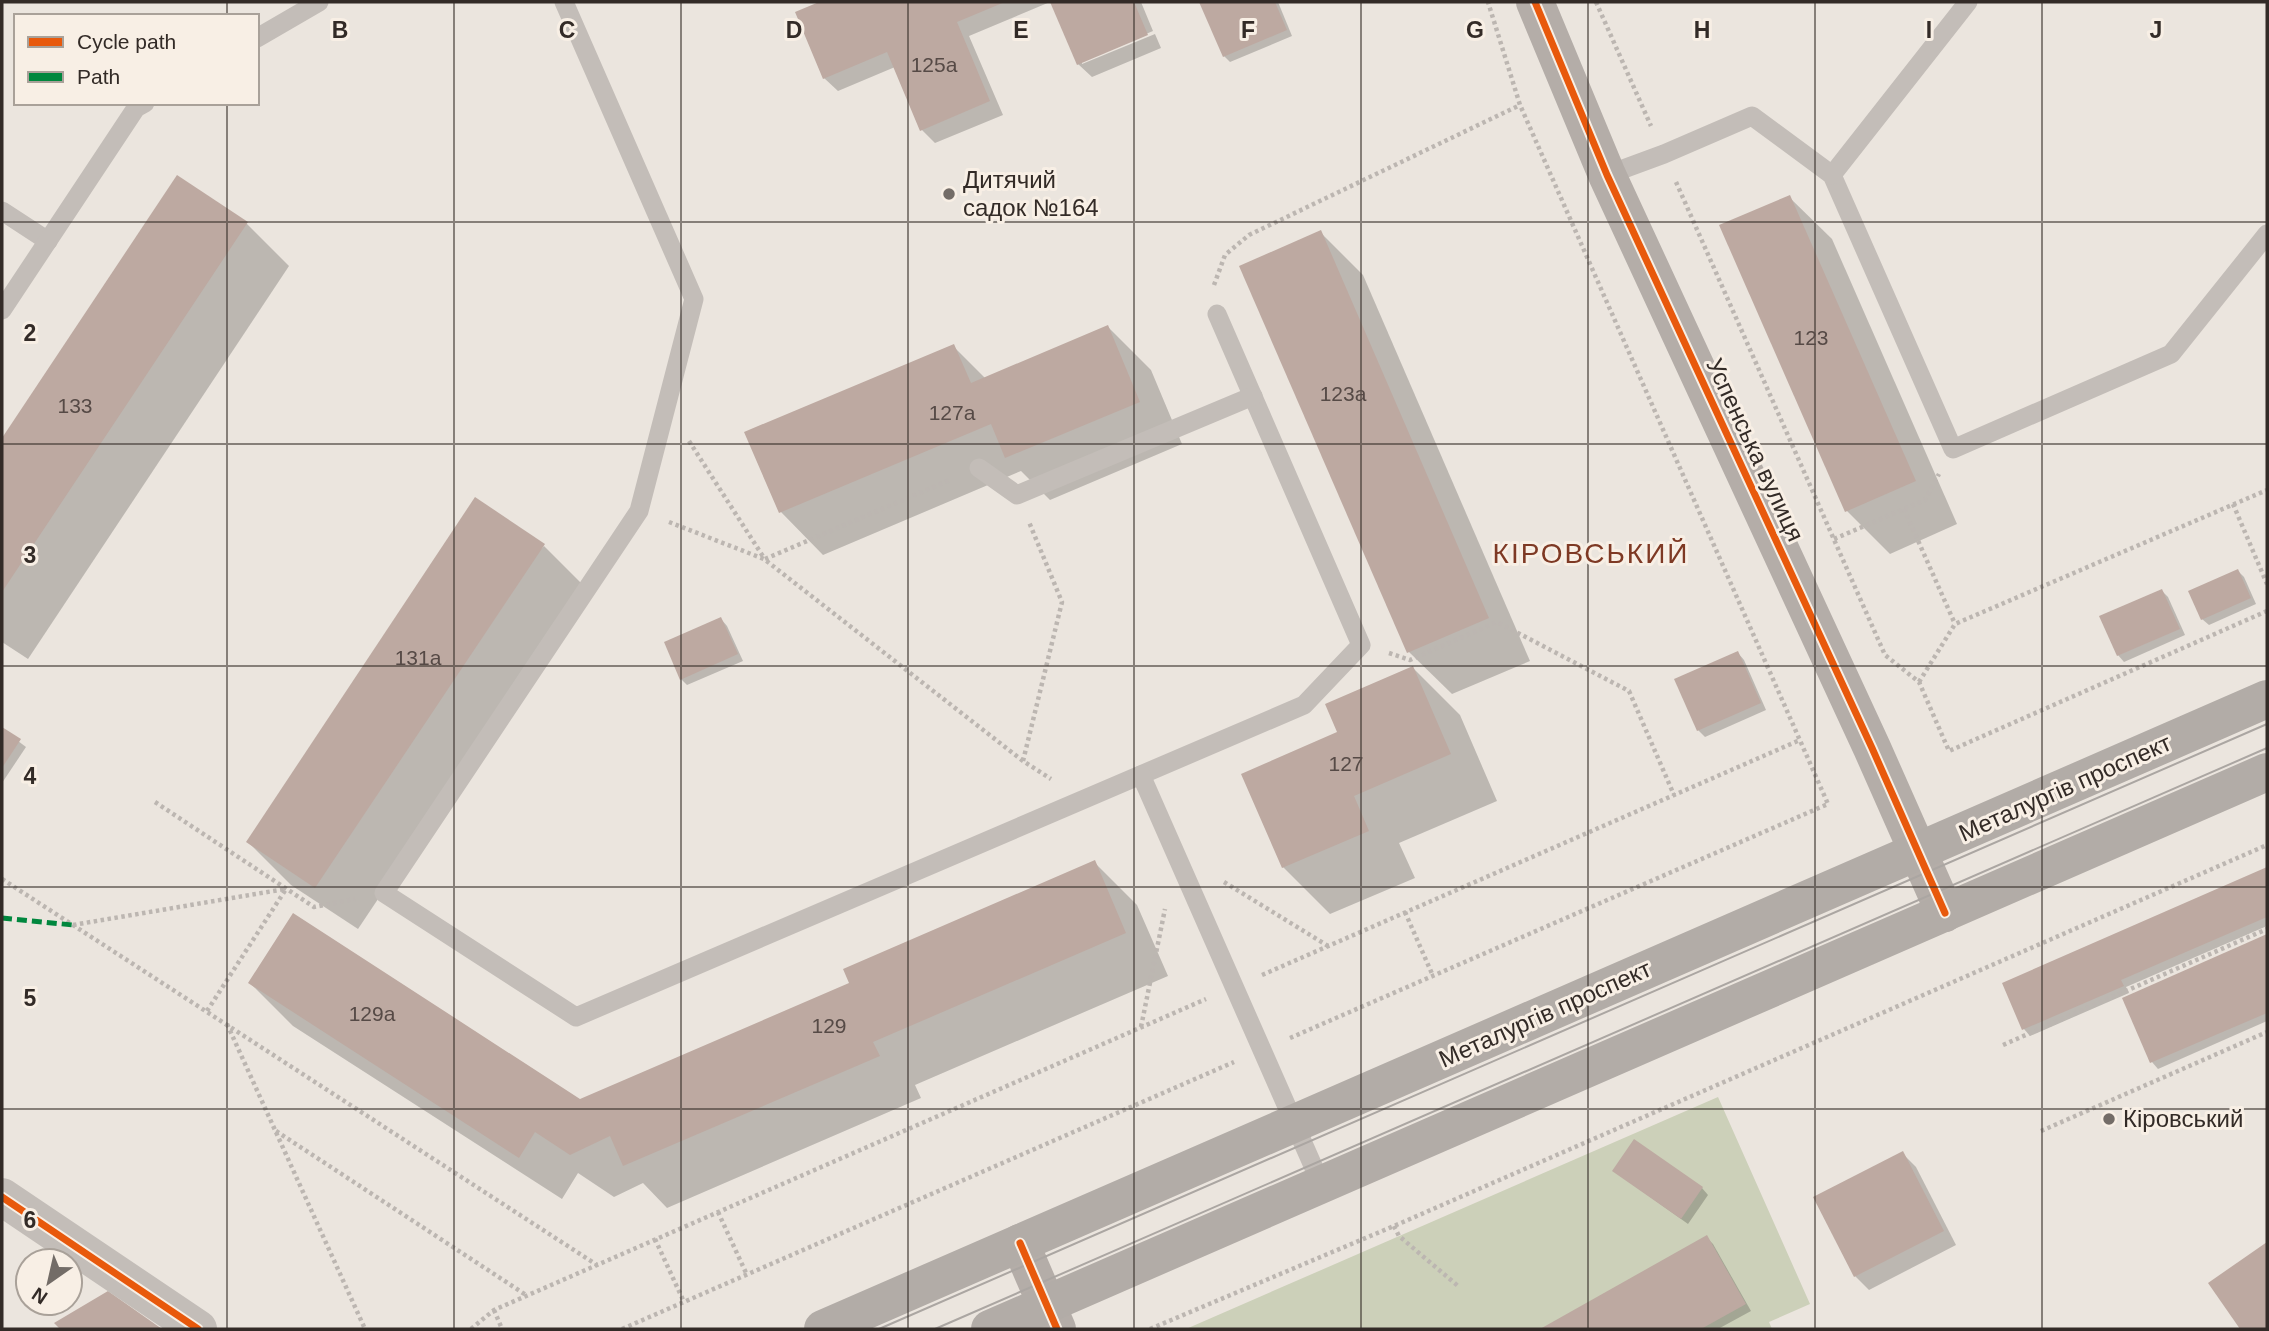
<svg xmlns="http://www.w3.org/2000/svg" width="2269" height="1331" viewBox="0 0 2269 1331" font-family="Helvetica,sans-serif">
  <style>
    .green { fill: #ccd0b9 }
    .shadow { fill: #0003 }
    .building { fill: #bda9a1 }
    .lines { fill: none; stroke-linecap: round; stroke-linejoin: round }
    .path { stroke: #bcb6b1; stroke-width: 4.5; stroke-dasharray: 3.5 3.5; stroke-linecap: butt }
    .lane { stroke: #c3bdb8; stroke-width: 19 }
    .street { stroke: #c3bdb8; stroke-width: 38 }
    .secondary { stroke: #b4ada8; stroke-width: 38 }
    .primary { stroke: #b2aca7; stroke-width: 38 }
    .tram { stroke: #aba6a2; stroke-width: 2 }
    .quiet { stroke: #00873e; stroke-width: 5; stroke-dasharray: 10 5; stroke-linecap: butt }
    .cycleway-casing { stroke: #f8efe5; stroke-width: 11 }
    .cycleway { stroke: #e8590c; stroke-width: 7 }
    .grid { fill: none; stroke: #332b27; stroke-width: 2; stroke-opacity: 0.55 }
    .poi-dot { fill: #736c67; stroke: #f8efe5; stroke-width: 2.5 }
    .labels { text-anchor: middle; stroke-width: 6; stroke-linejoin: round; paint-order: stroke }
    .number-label { font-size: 21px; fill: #564a46 }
    .poi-label { font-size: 24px; fill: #332b27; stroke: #f8efe5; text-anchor: start }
    .street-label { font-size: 24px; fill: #332b27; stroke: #f8efe5 }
    .quarter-label { font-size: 28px; letter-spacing: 2px; fill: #7e3924; stroke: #f8efe5 }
    .grid-label { font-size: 23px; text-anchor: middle; font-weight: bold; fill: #332b27; stroke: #f8efe5; stroke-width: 6; stroke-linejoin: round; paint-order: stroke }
  </style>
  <rect width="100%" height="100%" fill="#ebe5de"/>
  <polygon class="green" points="1718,1097 1810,1304 1769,1322 1772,1329 1186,1329"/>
  <g class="shadow">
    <polygon points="824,2 1050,2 969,36 1003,115 935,143 922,130 895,67 838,91 824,78 797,13"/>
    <polygon points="1052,2 1141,2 1153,31 1082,61 1082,64 1155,34 1161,48 1092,77 1078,64"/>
    <polygon points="1201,2 1278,2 1292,36 1230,62 1224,56"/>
    <polygon points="177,178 247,224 289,266 28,659 2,642 2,441"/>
    <polygon points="1789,197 1832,239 1957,524 1890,554 1847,511 1721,226"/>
    <polygon points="1320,232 1363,275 1530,661 1452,694 1409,652"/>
    <polygon points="1108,327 1151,370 1182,444 1050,500 1021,471 823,555 781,512 747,433 953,346 986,379"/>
    <polygon points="544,546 586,588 358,929 291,885 248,842"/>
    <polygon points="2238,571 2244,577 2256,604 2209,625 2202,619"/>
    <polygon points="2162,591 2168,597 2185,635 2124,662 2118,655"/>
    <polygon points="721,619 727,626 743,661 687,685 681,679"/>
    <polygon points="1738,653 1744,660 1766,710 1705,737 1698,730"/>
    <polygon points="1413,668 1460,715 1497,801 1399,843 1415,878 1330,914 1283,867 1243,775 1339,733"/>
    <polygon points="2,729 26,747 2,783"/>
    <polygon points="1094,862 1137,905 1168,976 915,1085 921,1098 667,1208 643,1183 614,1197 578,1173 562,1199 293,1026 250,983 580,1101 851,984"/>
    <polygon points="2267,869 2267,926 2126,987 2129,993 2030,1036 2024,1029 2004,984"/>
    <polygon points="2267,936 2267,1021 2158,1069 2152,1062 2124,999"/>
    <polygon points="1902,1153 1916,1167 1956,1245 1869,1290 1855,1276"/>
    <polygon points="1614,1171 1702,1188 1708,1195 1688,1224"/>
    <polygon points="1707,1238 1713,1244 1751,1311 1718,1329 1544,1329"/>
    <polygon points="2267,1244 2267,1329 2242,1329 2210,1283"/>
  </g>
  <g class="building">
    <polygon points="819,2 1005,2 957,22 990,101 920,131 887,52 823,79 795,12"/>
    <polygon points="1050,2 1134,2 1148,35 1077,65"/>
    <polygon points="1199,2 1275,2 1287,30 1223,57"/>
    <polygon points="177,175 248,222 2,592 2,438"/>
    <polygon points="1790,195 1916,481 1845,512 1719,225"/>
    <polygon points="1321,230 1489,618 1407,653 1239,266"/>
    <polygon points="1108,325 1140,402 1005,458 991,424 779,513 744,432 954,344 971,383"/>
    <polygon points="475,497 545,544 315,888 246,842"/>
    <polygon points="2238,569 2251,598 2201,620 2188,591"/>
    <polygon points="2162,589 2180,629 2117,656 2099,616"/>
    <polygon points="721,617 738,654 680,680 664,642"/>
    <polygon points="1738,651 1761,703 1697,731 1674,679"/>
    <polygon points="1413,666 1451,754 1354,796 1369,831 1282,868 1241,774 1337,732 1325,704"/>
    <polygon points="2,727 21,739 2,768"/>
    <polygon points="1095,860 1126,933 873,1042 880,1056 623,1166 610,1136 570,1155 535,1132 519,1158 248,983 293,913 580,1099 849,983 843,969"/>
    <polygon points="2267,867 2267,917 2121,980 2124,986 2022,1030 2002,983"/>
    <polygon points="2267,934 2267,1013 2150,1063 2122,998"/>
    <polygon points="1634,1139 1703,1187 1681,1219 1612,1171"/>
    <polygon points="1903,1151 1944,1231 1854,1277 1813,1197"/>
    <polygon points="1707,1235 1746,1304 1701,1329 1540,1329"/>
    <polygon points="2267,1242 2267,1329 2240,1329 2208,1283"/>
    <polygon points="108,1291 162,1329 60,1329 54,1323"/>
  </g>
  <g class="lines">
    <g class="path">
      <polyline points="1596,2 1651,126"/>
      <polyline points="1676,182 1885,655 1919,682 1949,751 2267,611"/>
      <polyline points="1214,285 1225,255 1249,235 1520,105"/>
      <polyline points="689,441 764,558"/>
      <polyline points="2233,504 2267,584"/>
      <polyline points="1904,509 1955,624"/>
      <polyline points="669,522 764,559 1023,761 1051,779"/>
      <polyline points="1834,539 1925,500 1939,474"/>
      <polyline points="765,559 950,480"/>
      <polyline points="1389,653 1410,660 1497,622 1629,691 1674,795"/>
      <polyline points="1919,682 1955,624 2267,490"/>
      <polyline points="1023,761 1062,602 1029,522"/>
      <polyline points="155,802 314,907 355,899"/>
      <polyline points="2,879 597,1265"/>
      <polyline points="1224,882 1328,946"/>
      <polyline points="1405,912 1433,976"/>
      <polyline points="73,925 285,889"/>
      <polyline points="1262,975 1800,740"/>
      <polyline points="207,1011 286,889"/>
      <polyline points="227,1024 365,1329"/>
      <polyline points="1141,1027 1165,909"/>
      <polyline points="1290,1038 1828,804 1520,105 1488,2"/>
      <polyline points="2003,1045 2267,929"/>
      <polyline points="276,1131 526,1295"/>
      <polyline points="2041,1131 2267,1032"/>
      <polyline points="718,1212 747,1275"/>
      <polyline points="1394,1226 1399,1236 1458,1286"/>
      <polyline points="655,1239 684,1302"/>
      <polyline points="494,1310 502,1329"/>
      <polyline points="471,1329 494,1310 1206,999"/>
      <polyline points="622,1329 1234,1062"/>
      <polyline points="1150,1329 1394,1226 2267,845"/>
    </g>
    <g class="lane">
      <polyline points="564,2 694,299 639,511 384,893 576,1017 1304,705 1361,645 1217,314"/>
      <polyline points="257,38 319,2"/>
      <polyline points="1607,175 1664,154 1752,116 1832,175 1953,449 2171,354 2267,234"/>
      <polyline points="1832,175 1968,2"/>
      <polyline points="2,211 48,241"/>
      <polyline points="2,310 136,108 145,103"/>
      <polyline points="979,468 1017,495 1253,396"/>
      <polyline points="1141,775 1321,1184"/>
    </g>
    <polyline class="street" points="2,1197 198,1329"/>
    <g class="secondary">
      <polyline points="1535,2 1607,175 1872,748 1945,913"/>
      <polyline points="1020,1243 1057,1329"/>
    </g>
    <g class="primary">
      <polyline points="823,1329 2267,699"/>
      <polyline points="990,1329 2267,772"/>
    </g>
    <g class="tram">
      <polyline points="879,1329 2267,724"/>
      <polyline points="935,1329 2267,748"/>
    </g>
    <polyline class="quiet" points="2,918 73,925"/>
    <defs>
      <g id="cycleway">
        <polyline points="1535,2 1607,175 1872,748 1945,913"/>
        <polyline points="2,1197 198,1329"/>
        <polyline points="1020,1243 1057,1329"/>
      </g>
    </defs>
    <use href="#cycleway" class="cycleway-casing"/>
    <use href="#cycleway" class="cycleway"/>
  </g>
  <path class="grid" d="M227,2v14M454,2v1327M681,2v1327M908,2v1327M1134,2v1327M1361,2v1327M1588,2v1327M1815,2v1327M2042,2v1327M227,103v1226M2,222h2265M2,444h2265M2,666h2265M2,887h2265M2,1109h2265"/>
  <g class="poi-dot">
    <circle cx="949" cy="194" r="7"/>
    <circle cx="2109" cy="1119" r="7"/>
  </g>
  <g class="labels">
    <g class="number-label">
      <text x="934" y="72">125а</text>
      <text x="1811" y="345">123</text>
      <text x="1343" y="401">123а</text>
      <text x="75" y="413">133</text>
      <text x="952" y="420">127а</text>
      <text x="418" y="665">131а</text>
      <text x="1346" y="771">127</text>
      <text x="372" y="1021">129а</text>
      <text x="829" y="1033">129</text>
    </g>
    <g class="poi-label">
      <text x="963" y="188">Дитячий<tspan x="963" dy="28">садок №164</tspan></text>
      <text x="2123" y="1127">Кіровський</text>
    </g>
    <g class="street-label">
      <text transform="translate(1755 450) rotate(65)" y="8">Успенська вулиця</text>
      <text transform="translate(2065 788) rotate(-24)" y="8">Металургів проспект</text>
      <text transform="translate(1545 1014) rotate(-24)" y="8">Металургів проспект</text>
    </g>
    <g class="quarter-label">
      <text x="1591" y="563">КІРОВСЬКИЙ</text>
    </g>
  </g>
  <g class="grid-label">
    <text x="340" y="38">B</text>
    <text x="567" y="38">C</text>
    <text x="794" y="38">D</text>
    <text x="1021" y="38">E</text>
    <text x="1248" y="38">F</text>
    <text x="1475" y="38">G</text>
    <text x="1702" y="38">H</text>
    <text x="1929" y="38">I</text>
    <text x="2156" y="38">J</text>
    <text x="30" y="341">2</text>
    <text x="30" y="563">3</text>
    <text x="30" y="784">4</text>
    <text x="30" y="1006">5</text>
    <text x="30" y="1228">6</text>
  </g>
  <rect width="2269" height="1331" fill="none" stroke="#332b27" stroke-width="7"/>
  <rect x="14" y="14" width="245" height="91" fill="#f8efe5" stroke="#a9a199" stroke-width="2"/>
  <rect x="28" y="37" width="35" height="10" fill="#e8590c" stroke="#a9a199" stroke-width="2"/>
  <text x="77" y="49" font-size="21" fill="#332b27">Cycle path</text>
  <rect x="28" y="72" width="35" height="10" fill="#00873e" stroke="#a9a199" stroke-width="2"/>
  <text x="77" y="84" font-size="21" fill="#332b27">Path</text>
  <g transform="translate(49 1282) rotate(214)"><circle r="33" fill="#f8efe5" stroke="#a9a199" stroke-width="2"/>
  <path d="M0-5L12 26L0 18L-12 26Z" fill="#736c67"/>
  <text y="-10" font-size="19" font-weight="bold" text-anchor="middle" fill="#332b27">N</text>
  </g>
</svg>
